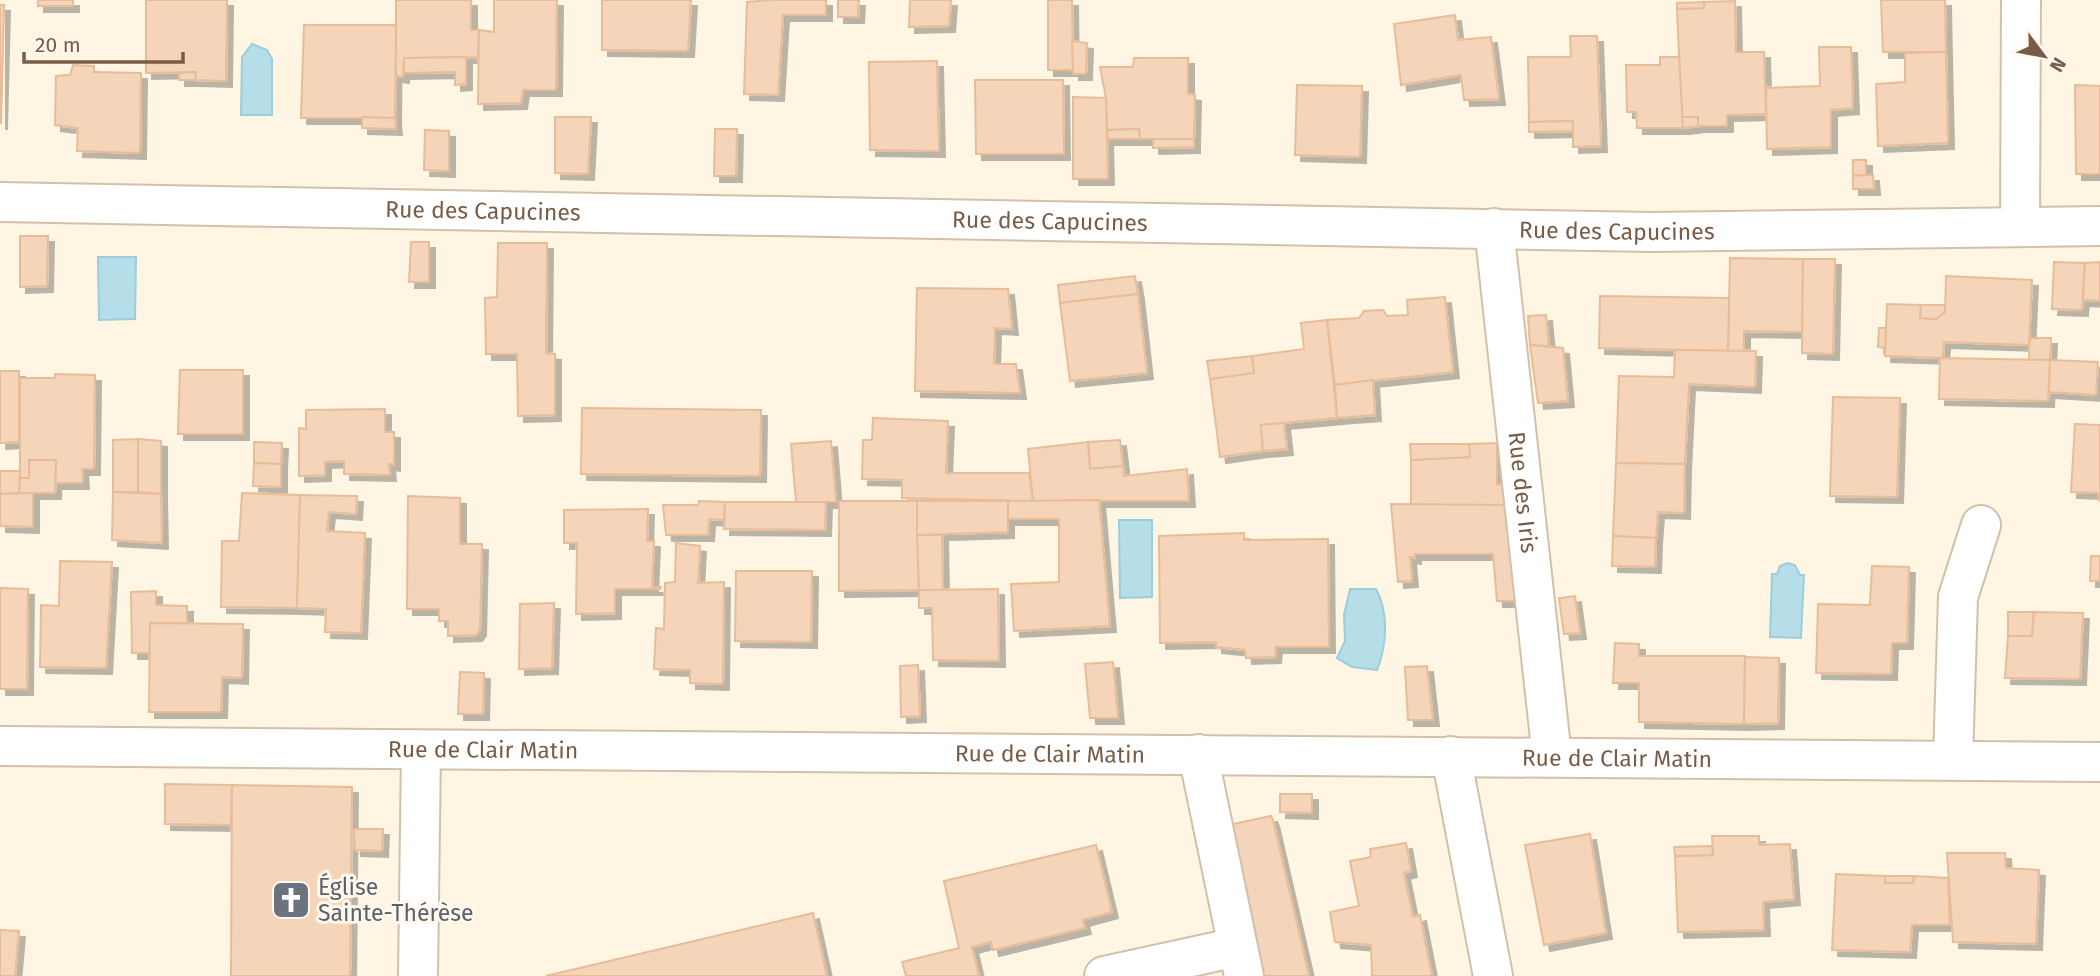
<svg xmlns="http://www.w3.org/2000/svg" width="2100" height="976" viewBox="0 0 2100 976" font-family="'Fira Sans',sans-serif">
  <style>
    .water { fill: #b6dee9; stroke: #9bcddc; stroke-width: 2 }
    .building { fill: #f5d5b9; stroke: #e9bc98; stroke-width: 2; filter: url(#shadow) }
    .lines { fill: none; stroke-linecap: round; stroke-linejoin: round }
    .minor-casing { stroke: #d2c0ab; stroke-width: 42 }
    .minor { stroke: #fff; stroke-width: 38 }
    .labels { text-anchor: middle; stroke-width: 6; stroke-linejoin: round; paint-order: stroke }
    .street-label { font-size: 23px; fill: #785c47; stroke: #fff8eb }
    .worship-label { font-size: 23px; fill: #5b616d; stroke: #fff8eb; text-anchor: start }
  </style>
  <defs>
    <filter id="shadow"><feDropShadow dx="6" dy="6" stdDeviation="0" flood-color="#0004"/></filter>
  </defs>
  <rect width="100%" height="100%" fill="#fef5e3"/>
  <g class="water">
    <polygon points="252,44 267,50 272,59 272,115 241,115 242,57"/>
    <polygon points="98,257 136,257 135,319 99,320"/>
    <polygon points="1119,520 1152,520 1152,597 1120,598"/>
    <polygon points="1787,563 1795,565 1800,575 1804,575 1801,638 1770,637 1772,574 1777,574 1780,566"/>
    <path d="M1350,589h26c13,24 11,56 1,81l-25,-3 -15,-9 8,-17 -1,-26z"/>
  </g>
  <g class="building">
    <rect x="38" y="0" width="35" height="6"/>
    <polygon points="146,0 227,0 226,81 195,80 196,72 146,73"/>
    <polygon points="396,0 471,0 471,30 479,30 478,57 404,58 403,77 396,76"/>
    <polygon points="494,0 557,0 556,90 523,90 521,103 478,104 479,30 494,32"/>
    <polygon points="602,0 691,0 688,51 602,50"/>
    <polygon points="771,0 826,0 826,15 783,15 778,95 744,94 747,2"/>
    <polygon points="838,0 859,0 858,17 838,17"/>
    <polygon points="910,0 951,0 949,26 909,27"/>
    <polygon points="1048,0 1072,0 1073,70 1048,70"/>
    <polygon points="1881,0 1945,0 1946,52 1883,52"/>
    <polygon points="1735,1 1736,52 1764,52 1766,114 1727,115 1727,126 1698,126 1698,117 1682,117 1677,9 1704,8 1704,2"/>
    <polygon points="1704,2 1704,8 1677,9 1677,3"/>
    <polygon points="0,5 4,5 1,123 0,123"/>
    <polygon points="1455,15 1458,40 1491,37 1499,99 1464,100 1461,75 1401,85 1394,24"/>
    <polygon points="304,25 396,25 395,118 301,118"/>
    <polygon points="1570,36 1597,36 1601,146 1573,147 1573,121 1529,122 1528,57 1571,57"/>
    <polygon points="1072,41 1087,43 1086,74 1073,74"/>
    <polygon points="1819,47 1851,47 1853,108 1831,110 1831,147 1767,149 1766,88 1820,86"/>
    <polygon points="1946,52 1948,143 1878,146 1876,84 1905,82 1905,53"/>
    <polygon points="466,57 466,84 455,85 455,72 404,73 404,58"/>
    <polygon points="1660,57 1679,57 1683,128 1637,128 1636,112 1627,112 1626,65 1660,65"/>
    <polygon points="1134,58 1188,58 1188,94 1195,95 1194,139 1140,139 1139,129 1107,130 1106,98 1100,67 1133,67"/>
    <polygon points="937,61 939,151 870,150 869,62"/>
    <polygon points="73,65 94,66 94,72 141,73 140,153 77,151 78,128 55,125 56,76 70,75"/>
    <polygon points="196,72 195,80 179,80 179,73"/>
    <polygon points="975,80 1063,80 1064,154 976,154"/>
    <polygon points="1297,85 1362,86 1360,157 1295,155"/>
    <polygon points="2075,85 2100,86 2100,174 2076,174"/>
    <polygon points="1073,97 1106,98 1108,179 1073,179"/>
    <polygon points="362,117 395,118 396,129 362,128"/>
    <polygon points="555,117 591,117 588,174 555,173"/>
    <polygon points="1682,117 1698,117 1698,126 1683,128"/>
    <polygon points="1573,121 1573,131 1529,132 1529,122"/>
    <polygon points="715,129 737,129 736,176 714,176"/>
    <polygon points="1139,129 1140,139 1108,139 1107,130"/>
    <polygon points="425,130 449,131 449,171 424,170"/>
    <polygon points="1153,139 1194,139 1194,147 1153,148"/>
    <polygon points="1853,160 1866,160 1866,175 1853,176"/>
    <polygon points="1866,175 1873,175 1874,189 1853,189 1853,176"/>
    <polygon points="20,236 48,236 47,286 20,287"/>
    <polygon points="411,242 429,242 429,282 409,282"/>
    <polygon points="498,243 547,243 546,353 555,354 555,415 518,416 517,354 486,354 485,298 497,297"/>
    <polygon points="1730,258 1803,259 1802,332 1744,331 1744,351 1728,351"/>
    <polygon points="1803,259 1835,259 1833,354 1802,353"/>
    <polygon points="2054,262 2085,263 2082,310 2052,309"/>
    <polygon points="2100,262 2100,301 2083,300 2085,263"/>
    <polygon points="1135,276 1138,294 1060,303 1058,285"/>
    <polygon points="1946,276 2032,280 2029,345 1944,342 1943,358 1885,356 1887,304 1921,305 1920,318 1936,319 1945,312"/>
    <polygon points="917,288 1008,289 1012,329 995,328 994,364 1016,364 1020,393 915,391"/>
    <polygon points="1138,294 1147,373 1070,381 1060,303"/>
    <polygon points="1600,296 1729,298 1728,351 1599,348"/>
    <polygon points="1445,297 1453,372 1335,385 1327,320 1359,318 1364,311 1383,310 1387,316 1408,315 1407,300"/>
    <polygon points="1921,305 1945,305 1945,312 1936,319 1920,318"/>
    <polygon points="1546,315 1549,346 1530,345 1528,316"/>
    <polygon points="1327,320 1337,418 1261,425 1263,451 1220,457 1210,379 1254,373 1252,356 1304,349 1301,323"/>
    <polygon points="1879,328 1886,328 1885,348 1878,347"/>
    <polygon points="2030,338 2051,338 2050,360 2029,360"/>
    <polygon points="1530,345 1563,348 1568,401 1538,403"/>
    <polygon points="1675,350 1756,351 1755,387 1689,384 1685,464 1616,463 1619,376 1674,377"/>
    <polygon points="1252,356 1254,373 1210,379 1207,361"/>
    <polygon points="1940,358 2050,360 2048,401 1939,399"/>
    <polygon points="2050,360 2098,362 2096,395 2049,392"/>
    <polygon points="180,370 243,370 243,434 178,434"/>
    <polygon points="0,371 19,371 19,442 0,443"/>
    <polygon points="55,374 95,375 94,469 82,469 83,483 55,483 56,460 29,460 29,478 20,478 20,378 55,378"/>
    <polygon points="1373,380 1375,415 1337,418 1335,385"/>
    <polygon points="1833,397 1900,398 1897,497 1830,496"/>
    <polygon points="582,408 761,410 760,476 581,474"/>
    <polygon points="385,409 385,432 394,432 394,465 389,464 390,475 344,474 344,461 325,462 325,475 299,476 299,428 306,429 306,410"/>
    <polygon points="873,418 948,421 946,473 1029,473 1033,501 902,498 902,480 862,479 863,440 872,440"/>
    <polygon points="1284,423 1287,449 1263,451 1261,425"/>
    <polygon points="2075,424 2100,425 2100,502 2098,493 2071,492"/>
    <polygon points="138,439 138,492 113,492 113,440"/>
    <polygon points="138,439 161,441 161,494 138,492"/>
    <polygon points="1120,440 1123,466 1090,469 1088,442"/>
    <polygon points="831,441 836,502 796,502 791,444"/>
    <polygon points="254,442 282,443 281,464 254,463"/>
    <polygon points="1088,442 1090,469 1123,466 1124,476 1187,469 1189,501 1033,501 1028,449"/>
    <polygon points="1497,443 1497,484 1506,485 1509,505 1411,505 1411,460 1470,457 1469,444"/>
    <polygon points="1410,444 1469,444 1470,457 1411,460"/>
    <polygon points="29,460 56,460 55,493 19,493 20,478 29,478"/>
    <polygon points="254,463 281,464 281,487 253,486"/>
    <polygon points="1616,463 1685,464 1684,513 1658,512 1656,538 1613,536"/>
    <polygon points="0,471 20,471 19,493 0,494"/>
    <polygon points="113,492 161,494 162,543 112,540"/>
    <polygon points="33,493 33,527 0,526 0,494"/>
    <polygon points="242,493 300,495 297,608 221,607 222,541 239,541"/>
    <polygon points="300,495 357,496 356,514 329,512 327,531 365,533 361,633 325,632 326,609 297,608"/>
    <polygon points="408,496 460,498 460,544 482,544 480,630 476,635 448,636 448,621 439,621 439,609 407,609"/>
    <polygon points="1099,500 1110,626 1014,631 1011,584 1059,582 1059,519 1008,519 1008,501"/>
    <polygon points="699,501 725,502 724,520 709,519 708,535 666,535 663,505 698,505"/>
    <polygon points="839,501 917,501 919,590 839,591"/>
    <polygon points="917,501 1008,501 1008,532 917,535"/>
    <polygon points="725,502 826,502 825,530 724,529"/>
    <polygon points="1391,504 1509,505 1520,601 1497,601 1493,554 1415,554 1415,558 1410,557 1412,581 1398,582"/>
    <polygon points="648,509 647,541 654,541 652,587 661,587 660,589 615,589 615,613 576,614 577,543 564,543 564,510"/>
    <polygon points="1244,533 1244,540 1328,539 1329,647 1276,647 1275,657 1246,658 1245,650 1216,647 1216,642 1160,643 1159,536"/>
    <polygon points="917,535 942,535 943,590 919,590"/>
    <polygon points="1613,536 1656,538 1655,567 1612,566"/>
    <polygon points="676,543 700,546 698,583 724,582 723,684 690,683 690,670 654,669 656,628 664,629 665,583 675,582"/>
    <polygon points="2091,556 2100,556 2100,581 2090,581"/>
    <polygon points="60,561 112,562 106,668 40,667 41,605 59,606"/>
    <polygon points="1872,566 1909,567 1907,643 1892,643 1891,674 1816,673 1818,604 1870,605"/>
    <polygon points="736,571 812,571 811,642 735,641"/>
    <polygon points="0,588 28,589 27,689 0,689"/>
    <polygon points="998,589 999,661 933,660 932,608 919,608 919,590"/>
    <polygon points="156,591 156,605 187,606 187,623 150,623 150,653 132,653 131,592"/>
    <polygon points="1575,596 1580,633 1564,634 1559,598"/>
    <polygon points="554,603 552,668 519,669 520,604"/>
    <polygon points="2008,612 2034,612 2032,636 2008,636"/>
    <polygon points="2034,612 2083,613 2080,679 2005,678 2008,636 2032,636"/>
    <polygon points="150,623 243,624 242,678 222,677 221,712 149,712"/>
    <polygon points="1615,643 1639,644 1639,656 1745,656 1744,724 1639,722 1639,683 1613,683"/>
    <polygon points="1745,657 1779,658 1778,723 1744,724"/>
    <polygon points="1113,662 1118,718 1090,718 1085,664"/>
    <polygon points="918,665 920,716 901,717 900,666"/>
    <polygon points="1427,666 1433,720 1408,720 1405,667"/>
    <polygon points="460,672 484,673 483,714 458,714"/>
    <polygon points="165,784 232,785 231,825 165,824"/>
    <polygon points="232,785 352,787 350,976 231,976"/>
    <polygon points="1280,794 1312,794 1312,813 1280,812"/>
    <polygon points="1271,816 1273,820 1309,976 1259,976 1224,826"/>
    <polygon points="354,829 383,829 382,851 355,850"/>
    <polygon points="1590,834 1606,933 1544,945 1525,845"/>
    <polygon points="1712,836 1759,836 1759,845 1790,844 1794,899 1763,902 1764,930 1678,932 1675,856 1713,855"/>
    <polygon points="1406,843 1411,871 1404,873 1413,917 1420,915 1432,976 1372,976 1371,945 1335,942 1330,912 1359,906 1350,861 1371,857 1370,849"/>
    <polygon points="1096,845 1112,912 1083,920 1085,928 993,950 991,942 972,947 979,976 906,976 902,962 959,948 944,881"/>
    <polygon points="1712,846 1713,855 1675,856 1674,847"/>
    <polygon points="1947,853 2005,853 2006,868 2039,870 2036,944 1953,942"/>
    <polygon points="1836,874 1885,876 1885,883 1913,883 1914,876 1948,878 1950,925 1912,925 1910,952 1832,950"/>
    <polygon points="1885,876 1914,876 1913,883 1885,883"/>
    <polygon points="813,913 827,976 546,976"/>
    <polygon points="0,930 19,931 15,976 0,976"/>
  </g>
  <g class="lines">
    <defs>
      <g id="minor">
        <path id="s1" d="M0,202l1651,30 449,-6"/>
        <polyline points="2020,225 2021,0"/>
        <path id="s2" d="M1494,228l58,529"/>
        <path id="s3" d="M0,746l2100,16"/>
        <polyline points="1198,754 1244,976"/>
        <polyline points="1451,756 1493,976"/>
        <polyline points="1953,760 1958,597 1981,525"/>
        <polyline points="418,976 421,750"/>
        <polyline points="1104,976 1237,947"/>
      </g>
    </defs>
    <use href="#minor" class="minor-casing"/>
    <use href="#minor" class="minor"/>
  </g>
  <defs>
    <symbol id="church-square" viewBox="-11 -11 22 22"><rect x="-9" y="-9" width="18" height="18" rx="4" fill="#6b7280" stroke="#fff8eb"/><path d="M-1.2-6h2.4v3.5h3.3v2.4h-3.3V6h-2.4V-.1h-3.3v-2.4h3.3Z" fill="#fff"/></symbol>
  </defs>
  <g fill-rule="evenodd">
    <use href="#church-square" x="269" y="878" width="44" height="44"/>
  </g>
  <g class="labels">
    <g class="street-label">
      <text dy="8" stroke="none"><textPath href="#s1" startOffset="483">Rue des Capucines</textPath></text>
      <text dy="8" stroke="none"><textPath href="#s1" startOffset="1050">Rue des Capucines</textPath></text>
      <text dy="8" stroke="none"><textPath href="#s1" startOffset="1617">Rue des Capucines</textPath></text>
      <text dy="8" stroke="none"><textPath href="#s2" startOffset="266">Rue des Iris</textPath></text>
      <text dy="8" stroke="none"><textPath href="#s3" startOffset="483">Rue de Clair Matin</textPath></text>
      <text dy="8" stroke="none"><textPath href="#s3" startOffset="1050">Rue de Clair Matin</textPath></text>
      <text dy="8" stroke="none"><textPath href="#s3" startOffset="1617">Rue de Clair Matin</textPath></text>
    </g>
    <g class="worship-label">
      <text x="318" y="895">Église<tspan x="318" dy="26">Sainte-Thérèse</tspan></text>
    </g>
  </g>
  <g transform="translate(2044 56) rotate(122)" stroke="#fff8eb" stroke-width="5" paint-order="stroke">
  <path d="M0-5L12 26L0 18L-12 26Z" fill="#785c47"/>
  <text y="-10" font-size="19" font-weight="bold" text-anchor="middle" fill="#785c47">N</text>
  </g>
  <path d="M24 52v10h159v-10" fill="none" stroke="#785c47" stroke-width="3.5"/>
  <text x="35" y="52" font-size="21" fill="#785c47" stroke="#fff8eb" stroke-width="5" paint-order="stroke">20 m</text>
</svg>
